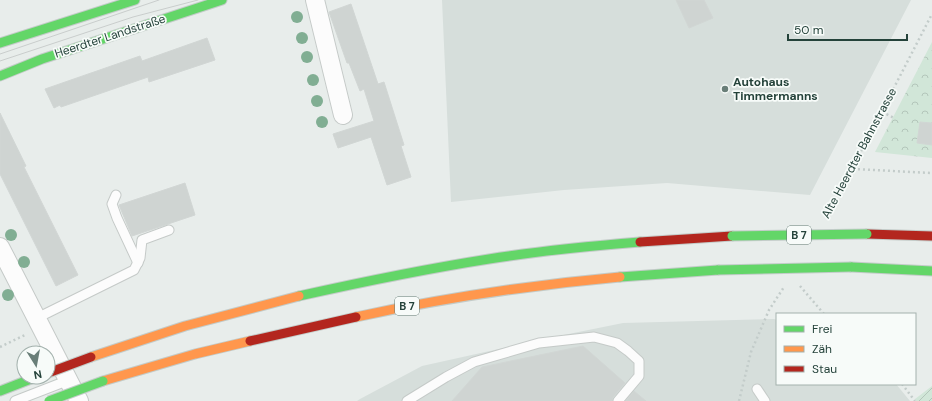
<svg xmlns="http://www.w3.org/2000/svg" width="932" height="401" viewBox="0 0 932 401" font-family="'DM Sans',sans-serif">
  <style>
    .built { fill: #d6dedb }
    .forest { fill: url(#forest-crowns) }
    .garden { fill: url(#garden-furrows) }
    .building { fill: #cfd4d2; stroke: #d1d6d4 }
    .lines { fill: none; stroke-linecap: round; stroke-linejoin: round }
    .lane-casing { stroke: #c5cac8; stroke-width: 11 }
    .street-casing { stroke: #c5cac8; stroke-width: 20 }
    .fast-casing { stroke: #c3cbc8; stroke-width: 11 }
    .slow-casing { stroke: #c3cbc8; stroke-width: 11 }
    .jam-casing { stroke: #c3cbc8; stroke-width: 11 }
    .path { stroke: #c3ccca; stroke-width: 2.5; stroke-dasharray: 2 3; stroke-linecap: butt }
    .lane { stroke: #fcfcfc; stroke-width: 9 }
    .street { stroke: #fcfcfc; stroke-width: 18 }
    .fast { stroke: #63d668; stroke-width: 9 }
    .slow { stroke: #ff974d; stroke-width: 9 }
    .jam { stroke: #b3261e; stroke-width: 9 }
    .tram { stroke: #c9cdcc; stroke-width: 1 }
    .fast-bridge-casing { stroke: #c3ccc9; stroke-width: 11; stroke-linecap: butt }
    .jam-bridge-casing { stroke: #c3ccc9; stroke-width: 11; stroke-linecap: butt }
    .fast-bridge { stroke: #63d668; stroke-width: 9 }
    .jam-bridge { stroke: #b3261e; stroke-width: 9 }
    .tree { fill: #81ae93 }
    .poi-dot { fill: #697e78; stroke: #f7fbf9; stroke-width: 1.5 }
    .labels { text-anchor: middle; stroke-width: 3.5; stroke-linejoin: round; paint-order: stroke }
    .shield { fill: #f7fbf9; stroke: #637a73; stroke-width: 1 }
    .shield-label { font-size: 11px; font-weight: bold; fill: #24423a }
    .street-label { font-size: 12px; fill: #24423a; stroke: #f7fbf9 }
    .poi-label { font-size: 12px; font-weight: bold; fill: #24423a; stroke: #f7fbf9; text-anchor: start }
  </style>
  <defs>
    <pattern id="forest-crowns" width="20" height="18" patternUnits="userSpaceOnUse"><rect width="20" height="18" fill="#d1e6d8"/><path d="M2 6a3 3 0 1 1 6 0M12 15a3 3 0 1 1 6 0" fill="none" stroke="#b3c6ba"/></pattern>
    <pattern id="garden-furrows" width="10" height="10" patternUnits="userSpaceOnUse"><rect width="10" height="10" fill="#d1e6d8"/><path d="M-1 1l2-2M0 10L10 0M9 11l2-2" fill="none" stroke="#b3c6ba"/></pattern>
  </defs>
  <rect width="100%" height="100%" fill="#e8edeb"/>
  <g class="built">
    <polygon points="442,0 911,0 810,195 667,183 564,190 451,202"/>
    <polygon points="774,319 777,320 777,384 896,384 910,401 357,401 360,399 422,366 544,339 623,323"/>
  </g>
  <polygon class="forest" points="932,42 932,158 875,152"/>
  <polygon class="garden" points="932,386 932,401 916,401 915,399"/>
  <g class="building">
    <polygon points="676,0 704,0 713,18 689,28"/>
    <polygon points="351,4 378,84 384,82 404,145 401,146 411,177 387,185 371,137 338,148 333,134 374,121 364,89 360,91 349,63 347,63 329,12"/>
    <polygon points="207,38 215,60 149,82 148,77 61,107 60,105 54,108 45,89 140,56 142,61"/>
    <polygon points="0,113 26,166 24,167 78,275 56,286 0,174"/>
    <polygon points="920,122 932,123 932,145 917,143"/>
    <polygon points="185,183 195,215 132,236 119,205"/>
    <polygon points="583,346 625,383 613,397 612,401 452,401 482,367"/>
    <polygon points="634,391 646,401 626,401"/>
  </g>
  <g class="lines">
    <defs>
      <g id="lane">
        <polyline points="116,195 112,204 117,218 138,263"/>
        <polyline points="37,318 134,270 140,258 142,240 169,230"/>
        <polyline points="757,389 765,401"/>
        <polyline points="15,401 69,380"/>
        <polyline points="407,401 446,377 474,362 539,343 594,337 617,343 628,351 639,361 639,376 618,401"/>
      </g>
      <g id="street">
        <polyline points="315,0 343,115"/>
        <polyline points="0,247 79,401"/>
      </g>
      <g id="fast">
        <polyline points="0,43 135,0"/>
        <polyline points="0,76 42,59 222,0"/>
        <polyline points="851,267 932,271"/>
        <polyline points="620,277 718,270"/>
        <path d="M299,296c63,-14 126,-27 190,-37 50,-8 101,-13 151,-17"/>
        <polyline points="0,391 36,377"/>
      </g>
      <g id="slow">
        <path d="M356,317c87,-19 175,-32 264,-40"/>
        <polyline points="91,357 185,326 299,296"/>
        <polyline points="103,381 195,354 250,341"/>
      </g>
      <g id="jam">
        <polyline points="867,234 932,236"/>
        <polyline points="640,242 732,236"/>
        <polyline points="250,341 356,317"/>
      </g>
    </defs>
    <use href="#lane" class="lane-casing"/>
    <use href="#street" class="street-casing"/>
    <use href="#fast" class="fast-casing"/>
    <use href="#slow" class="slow-casing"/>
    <use href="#jam" class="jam-casing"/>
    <g class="path">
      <polyline points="882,112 894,118"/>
      <polyline points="853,169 932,173"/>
      <polyline points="825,217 852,169 932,14"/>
      <polyline points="800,286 824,314"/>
      <polyline points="0,347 27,334"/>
      <polyline points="902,384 915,401"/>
      <polyline points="739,401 751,352 769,310 784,287"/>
    </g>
    <use href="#lane" class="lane"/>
    <use href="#street" class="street"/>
    <use href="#fast" class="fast"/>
    <use href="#slow" class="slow"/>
    <use href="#jam" class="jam"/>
    <g class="tram">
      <polyline points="0,54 159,0"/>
      <polyline points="0,61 133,17 198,0"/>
    </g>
    <defs>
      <g id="fast-bridge">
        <polyline points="732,236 867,234"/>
        <polyline points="718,270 851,267"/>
        <polyline points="49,401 103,381"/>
      </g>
      <polyline id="jam-bridge" points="48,373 91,357"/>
    </defs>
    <use href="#fast-bridge" class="fast-bridge-casing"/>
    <use href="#jam-bridge" class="jam-bridge-casing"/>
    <use href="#fast-bridge" class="fast-bridge"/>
    <use href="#jam-bridge" class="jam-bridge"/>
  </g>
  <g class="tree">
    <circle cx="297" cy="17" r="6"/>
    <circle cx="302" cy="38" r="6"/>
    <circle cx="307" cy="57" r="6"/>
    <circle cx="313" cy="80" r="6"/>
    <circle cx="317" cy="101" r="6"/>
    <circle cx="322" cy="122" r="6"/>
    <circle cx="11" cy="235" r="6"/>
    <circle cx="24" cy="262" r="6"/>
    <circle cx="8" cy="295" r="6"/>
  </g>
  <circle class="poi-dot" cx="725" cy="89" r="4"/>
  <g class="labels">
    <g class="shield">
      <rect x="787" y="226" width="24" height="18" rx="3"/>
      <rect x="395" y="297" width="24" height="18" rx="3"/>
    </g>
    <g class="shield-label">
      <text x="799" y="239">B 7</text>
      <text x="407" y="310">B 7</text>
    </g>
    <g class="street-label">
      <text transform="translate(110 36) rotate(-18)" y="4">Heerdter Landstraße</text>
      <text transform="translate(859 153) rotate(-62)" y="4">Alte Heerdter Bahnstrasse</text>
    </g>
    <g class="poi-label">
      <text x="733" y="86">Autohaus<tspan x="733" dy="14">Timmermanns</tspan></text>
    </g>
  </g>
  <rect x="776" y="313" width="140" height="72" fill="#f7fbf9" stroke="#a3b1ad"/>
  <rect x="784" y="326" width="20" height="6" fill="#63d668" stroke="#a3b1ad"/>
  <text x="812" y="333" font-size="12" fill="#24423a">Frei</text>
  <rect x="784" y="346" width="20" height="6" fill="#ff974d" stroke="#a3b1ad"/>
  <text x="812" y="353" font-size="12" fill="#24423a">Zäh</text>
  <rect x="784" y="366" width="20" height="6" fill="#b3261e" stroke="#a3b1ad"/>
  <text x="812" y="373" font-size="12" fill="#24423a">Stau</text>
  <g transform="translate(36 365) rotate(169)"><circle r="19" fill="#f7fbf9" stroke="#a3b1ad"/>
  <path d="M0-3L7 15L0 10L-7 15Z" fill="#697e78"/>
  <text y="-6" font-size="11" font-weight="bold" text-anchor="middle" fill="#24423a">N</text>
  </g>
  <path d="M788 34v6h119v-6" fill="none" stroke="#24423a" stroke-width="2"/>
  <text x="794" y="34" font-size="12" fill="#24423a" stroke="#f7fbf9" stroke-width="3" paint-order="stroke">50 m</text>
</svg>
